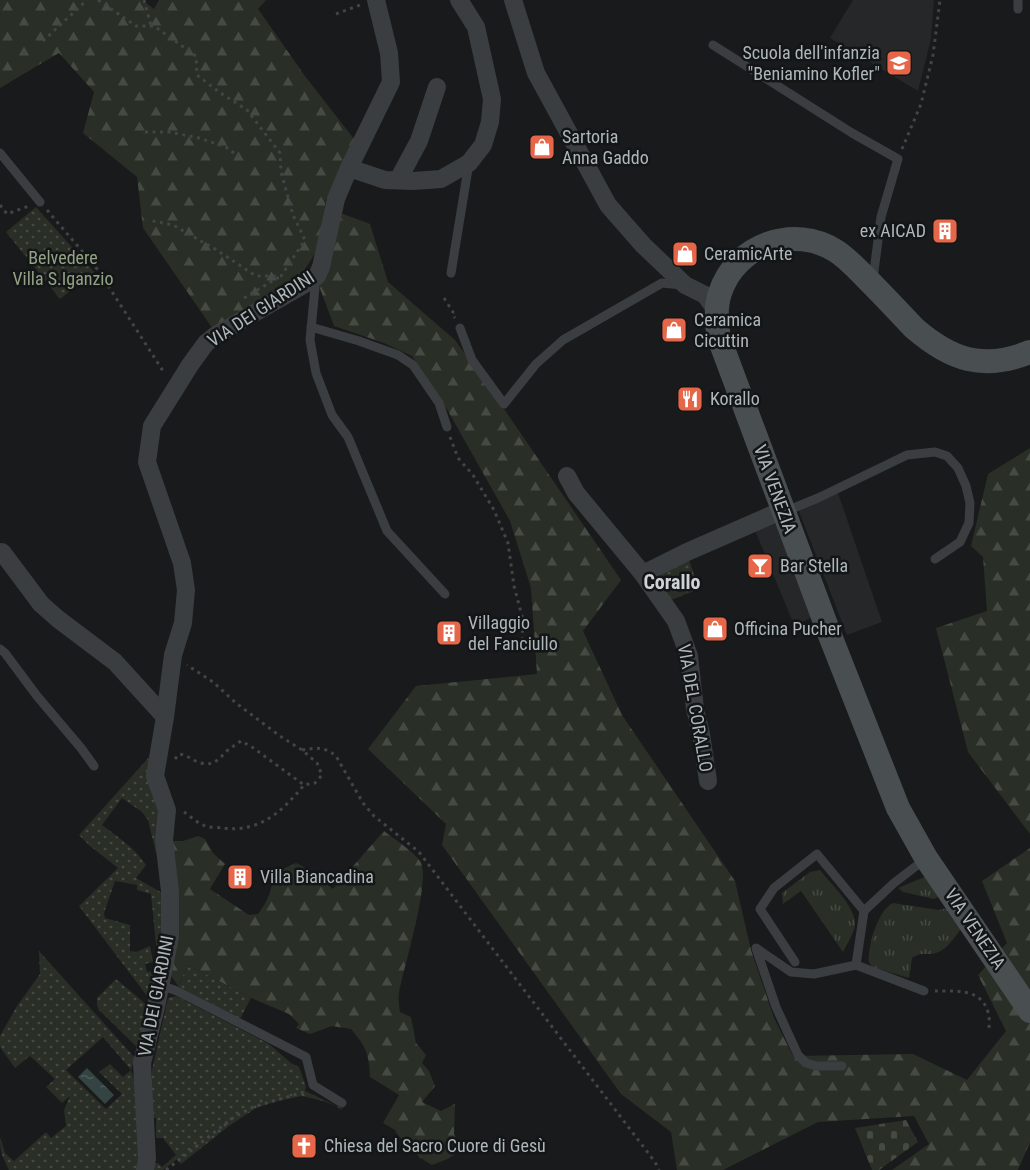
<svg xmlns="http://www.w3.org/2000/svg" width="1030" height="1170" viewBox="0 0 1030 1170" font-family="'Roboto Condensed',sans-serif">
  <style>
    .built { fill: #252728 }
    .grass { fill: url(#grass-tufts) }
    .forest { fill: url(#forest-firs) }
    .cemetery { fill: url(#cemetery-stones) }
    .park { fill: url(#park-dots); fill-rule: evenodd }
    .water { fill: url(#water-ripples) }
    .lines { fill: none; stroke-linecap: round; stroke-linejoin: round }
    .path { stroke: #414547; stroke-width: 3; stroke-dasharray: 3 4.5; stroke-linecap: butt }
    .lane { stroke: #3b3e40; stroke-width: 9 }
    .street { stroke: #3b3e40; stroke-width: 18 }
    .secondary { stroke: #494e50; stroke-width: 24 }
    .labels { text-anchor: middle; stroke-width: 5; stroke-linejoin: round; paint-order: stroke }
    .poi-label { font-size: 18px; fill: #adb7ba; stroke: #141516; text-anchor: start }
    .park-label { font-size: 18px; fill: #92a385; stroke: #141516 }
    .street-label { font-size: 18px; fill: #adb7ba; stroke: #141516 }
    .neighbourhood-label { font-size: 20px; font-weight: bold; fill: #ced4d6; stroke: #141516 }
  </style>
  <defs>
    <pattern id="grass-tufts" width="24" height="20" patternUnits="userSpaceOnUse" patternTransform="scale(1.5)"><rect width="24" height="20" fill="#292e26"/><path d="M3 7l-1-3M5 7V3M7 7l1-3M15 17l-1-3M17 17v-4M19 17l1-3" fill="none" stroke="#454a43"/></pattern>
    <pattern id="forest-firs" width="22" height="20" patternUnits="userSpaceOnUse" patternTransform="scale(1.5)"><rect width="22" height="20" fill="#292e26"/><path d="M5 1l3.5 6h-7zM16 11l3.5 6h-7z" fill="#454a43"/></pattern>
    <pattern id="cemetery-stones" width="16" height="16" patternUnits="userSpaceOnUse" patternTransform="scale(1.5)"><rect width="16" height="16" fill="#292e26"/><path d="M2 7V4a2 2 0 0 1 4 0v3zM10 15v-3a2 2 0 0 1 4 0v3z" fill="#454a43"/></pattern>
    <pattern id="park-dots" width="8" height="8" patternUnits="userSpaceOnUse" patternTransform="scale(1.5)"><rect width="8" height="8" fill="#292e26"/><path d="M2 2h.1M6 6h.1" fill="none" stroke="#454a43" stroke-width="1.8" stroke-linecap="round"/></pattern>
    <pattern id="water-ripples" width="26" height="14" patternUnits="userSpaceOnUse" patternTransform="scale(1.5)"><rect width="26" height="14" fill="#334443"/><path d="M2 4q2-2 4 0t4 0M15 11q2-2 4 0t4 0" fill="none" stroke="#4e5d5c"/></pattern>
  </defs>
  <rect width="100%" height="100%" fill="#191a1b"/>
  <g class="built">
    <polygon points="853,0 934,0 931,39 918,91 830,38"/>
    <polygon points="836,487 882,622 847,635 798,509"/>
    <polygon points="778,516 816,616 794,625 754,528"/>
  </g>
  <g class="grass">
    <path d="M820,870c11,14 37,38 35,56 -2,9 -8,18 -12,26l-42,-61 -18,13 -1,-11 28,-21z"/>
    <polygon points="927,876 940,896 934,899 903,892 898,888"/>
    <path d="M893,903l46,7 9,-2 14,20c-7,8 -15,22 -26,25 -10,3 -14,-2 -24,5l-3,20 -34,-10 -6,-5c-2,-15 9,-54 24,-60z"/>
  </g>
  <g class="forest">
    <polygon points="0,0 142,0 154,9 159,0 266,0 258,9 305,76 354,139 326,200 317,250 297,282 213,329 143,228 137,177 83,133 94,92 59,53 0,88"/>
    <polygon points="338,212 370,224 388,282 455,340 500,403 621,580 583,631 622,715 735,881 751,950 774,1018 793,1056 913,1054 967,1080 1006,1031 978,975 1007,943 982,881 1030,848 1030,1142 1018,1170 892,1170 929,1144 914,1116 818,1122 723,1170 677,1170 671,1132 621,1094 442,845 446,824 368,749 416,686 537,674 531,588 510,521 448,411 412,356 384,343 334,326 319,286"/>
    <polygon points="1030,448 1030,834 968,752 936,628 987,611 983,557 971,546 988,474"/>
    <path d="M384,831c10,8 29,20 36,30 12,17 -17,108 -21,132 -1,6 0,13 1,19l11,5 5,26 10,12 -4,8 7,8 6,15 -13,16 19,9 14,-7 -1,30 8,12c-8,12 -17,14 -30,19l-13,-8 -22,-23 -2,-4 -12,-7 16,-28 -29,-18c-1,-24 -4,-30 -19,-48l-19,-3 -22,8 -14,-6 3,-4 -10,-10 -38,-16 -63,-33 -10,21 -8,-12v-133h13l15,-5 7,3 8,14 12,11 -15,25 39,26 9,-1c10,-13 14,-24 16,-41l22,-10 6,3 31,23z"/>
  </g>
  <polygon class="cemetery" points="906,1120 918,1142 879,1170 872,1170 855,1128"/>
  <g class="park">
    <polygon points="36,207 94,272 60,299 6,232"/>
    <polygon points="689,560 699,589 666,602 652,578"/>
    <path d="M151,755l11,58v42l-6,-2 -8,-33 -6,-8 -20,-14 -20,27c16,12 33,23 44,40l-10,13 28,16 -5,64 -2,-3 -6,-61 -14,-4v-5l-22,-4 -11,32 1,5 25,7v26l6,1 14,-6 3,16 -8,2 2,8 7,-1 -2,27 -5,-2 -68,-90 39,-38 -28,-22 -11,-11z"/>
    <path d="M39,951l96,107 -4,12 5,15 4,33 -2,52h-129c-7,-14 -9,-18 -9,-33l5,16 9,8 32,-29 5,6 15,-12 -2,-16 6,-14 -8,7 -16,-16 9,-8 -25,-23 -15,12 -15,-21v-11l17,-30 23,-32zM103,1037l28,33 -8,7 -13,-13 -11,8 23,22 -16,15 -40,-39z"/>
    <polygon points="188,965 251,998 240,1019 178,986"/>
    <polygon points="116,979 140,999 151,1010 139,1049 99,1010 97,1005 97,998"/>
    <polygon points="176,996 269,1044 291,1063 299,1067 306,1086 305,1091 343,1109 342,1110 334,1105 323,1101 302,1096 278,1101 256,1108 229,1126 181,1164 177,1159 163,1170 148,1170 149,1163 158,1163 162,1167 176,1155 163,1138 156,1138 156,1118 151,1118 152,1070 168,998"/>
  </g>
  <polygon class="water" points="87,1068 114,1095 105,1104 78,1077"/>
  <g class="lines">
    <g class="path">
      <polyline points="98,0 136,26 154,26 196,56 197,75 219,92 247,110 280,153 281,172 293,215 305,240 281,276 256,276 215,249 173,225 148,220"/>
      <polyline points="144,0 151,26"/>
      <polyline points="336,14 360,5"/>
      <polyline points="43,41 87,0"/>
      <polyline points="145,132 169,132 199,138 226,147 239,157"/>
      <polyline points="902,149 921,104 933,55 940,0"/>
      <polyline points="0,205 7,214 29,206"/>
      <polyline points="47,210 98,270 165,374"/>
      <polyline points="244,298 279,277"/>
      <polyline points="444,298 453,312 452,315 455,318"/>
      <polyline points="450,437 458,458 473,475 494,510 508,543 514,586 522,616 523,649"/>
      <path d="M302,750c14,-2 22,-4 34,6l27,47 11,13 45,36 236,310 4,8"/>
      <path d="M175,759l4,-5c9,1 14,7 22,9 14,4 19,-6 28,-14 4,-3 8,-5 12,-8l11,6 52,38 11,-2 7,-8 -5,-12 -15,-13 -22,-14 -44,-33 -23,-21 -26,-17"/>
      <path d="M184,812c6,4 12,10 19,13 5,3 13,2 19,3 37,5 60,-16 82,-43"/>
      <path d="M935,991c20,0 46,-3 53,21 2,6 1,13 1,19"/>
      <polyline points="166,1170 234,1117 253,1107 304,1092"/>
    </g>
    <g class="lane">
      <polyline points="1018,9 1018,0"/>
      <polyline points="713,45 852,133 898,159 881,217 873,279"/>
      <polyline points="0,153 40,202"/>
      <polyline points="451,273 469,163"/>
      <polyline points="312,280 315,288 310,340 316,373 332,415 348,437 387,531 445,594"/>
      <polyline points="311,327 359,341 398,355 413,365 439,403 447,427"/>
      <polyline points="460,328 472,360 504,404 536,364 563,340 662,283 682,285"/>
      <polyline points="784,512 818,498 907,455 935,452 947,456 958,468 966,486 970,503 969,523 960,542 935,559"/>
      <polyline points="0,649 5,653 37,696 81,748 94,766"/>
      <polyline points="795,962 760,909 774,888 817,854 864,911"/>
      <polyline points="856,965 864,911 894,883 924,860"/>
      <polyline points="160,985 177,991 306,1057 313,1085 342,1103"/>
      <polyline points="842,1066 816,1066 806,1063 798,1055 776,1007 756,948 791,972 814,974 856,965 924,991"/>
    </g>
    <g class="street">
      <polyline points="513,0 536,73 608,205 643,245 685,285 705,295 716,310"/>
      <polyline points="349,168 385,180 413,181 441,179 469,163 483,145 490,122 492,99 476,27 459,0"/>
      <polyline points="398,180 419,141 437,87"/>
      <polyline points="567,476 576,493 643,574 676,621 689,656 695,709 701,734 708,781"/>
      <polyline points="0,554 2,552 41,604 58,619 115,662 165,717"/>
      <polyline points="643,574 687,552 783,510"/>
      <polyline points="145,1170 147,1159 142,1063 156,1007 170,937 170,891 164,840 167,810 155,776 165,717 173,655 183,623 186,590 182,563 147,462 152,426 190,365 206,343 216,335 312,280 317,276 321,267 336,199 349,168 391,82 389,53 376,0"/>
    </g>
    <path class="secondary" d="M1030,352c-47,19 -79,8 -116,-24 -16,-17 -32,-34 -48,-50 -9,-9 -19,-20 -30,-27 -42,-27 -101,-6 -116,42 -5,15 -4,29 -1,45l112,300 67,170 28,50 104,153"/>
  </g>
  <defs>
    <symbol id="school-square" viewBox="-11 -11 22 22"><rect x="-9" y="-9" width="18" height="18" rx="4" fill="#e56648" stroke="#141516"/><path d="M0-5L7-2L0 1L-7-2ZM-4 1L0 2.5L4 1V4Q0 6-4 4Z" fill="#fff"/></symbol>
    <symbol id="shop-square" viewBox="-11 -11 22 22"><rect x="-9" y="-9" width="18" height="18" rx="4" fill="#e56648" stroke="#141516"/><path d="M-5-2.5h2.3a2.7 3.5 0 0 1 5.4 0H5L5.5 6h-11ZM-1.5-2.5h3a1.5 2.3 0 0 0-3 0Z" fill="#fff"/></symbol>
    <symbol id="building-square" viewBox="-11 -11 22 22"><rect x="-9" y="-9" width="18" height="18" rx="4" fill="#e56648" stroke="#141516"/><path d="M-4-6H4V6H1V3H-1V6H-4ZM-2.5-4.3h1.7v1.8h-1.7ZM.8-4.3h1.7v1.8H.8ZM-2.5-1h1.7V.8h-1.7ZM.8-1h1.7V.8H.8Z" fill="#fff"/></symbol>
    <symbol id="restaurant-square" viewBox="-11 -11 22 22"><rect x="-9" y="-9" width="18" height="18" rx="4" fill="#e56648" stroke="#141516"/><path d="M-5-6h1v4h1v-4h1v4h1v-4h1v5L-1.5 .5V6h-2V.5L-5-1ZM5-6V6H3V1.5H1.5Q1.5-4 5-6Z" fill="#fff"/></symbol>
    <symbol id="bar-square" viewBox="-11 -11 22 22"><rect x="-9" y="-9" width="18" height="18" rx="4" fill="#e56648" stroke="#141516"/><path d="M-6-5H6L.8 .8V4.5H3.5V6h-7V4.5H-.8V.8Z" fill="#fff"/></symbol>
    <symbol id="church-square" viewBox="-11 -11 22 22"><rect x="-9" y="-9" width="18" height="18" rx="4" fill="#e56648" stroke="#141516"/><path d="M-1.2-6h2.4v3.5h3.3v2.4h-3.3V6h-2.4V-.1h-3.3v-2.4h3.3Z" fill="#fff"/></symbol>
  </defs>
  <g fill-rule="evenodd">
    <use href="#school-square" x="884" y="48" width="30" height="30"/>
    <use href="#shop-square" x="527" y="132" width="30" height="30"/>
    <use href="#building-square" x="930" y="216" width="30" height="30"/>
    <use href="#shop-square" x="670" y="239" width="30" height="30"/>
    <use href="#shop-square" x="659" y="315" width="30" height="30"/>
    <use href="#restaurant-square" x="675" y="384" width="30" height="30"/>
    <use href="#bar-square" x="745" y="551" width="30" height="30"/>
    <use href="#shop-square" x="700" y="614" width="30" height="30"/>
    <use href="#building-square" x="434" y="618" width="30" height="30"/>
    <use href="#building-square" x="225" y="862" width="30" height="30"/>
    <use href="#church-square" x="289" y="1131" width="30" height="30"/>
  </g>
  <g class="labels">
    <g class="poi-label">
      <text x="880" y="59" text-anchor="end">Scuola dell'infanzia<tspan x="880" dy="21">"Beniamino Kofler"</tspan></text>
      <text x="562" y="143">Sartoria<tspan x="562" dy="21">Anna Gaddo</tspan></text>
      <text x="926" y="237" text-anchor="end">ex AICAD</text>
      <text x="704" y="260">CeramicArte</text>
      <text x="694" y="326">Ceramica<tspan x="694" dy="21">Cicuttin</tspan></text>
      <text x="710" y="405">Korallo</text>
      <text x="780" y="572">Bar Stella</text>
      <text x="468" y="629">Villaggio<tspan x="468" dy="21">del Fanciullo</tspan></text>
      <text x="734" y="635">Officina Pucher</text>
      <text x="260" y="883">Villa Biancadina</text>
      <text x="324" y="1152">Chiesa del Sacro Cuore di Gesù</text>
    </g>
    <g class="park-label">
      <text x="63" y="264">Belvedere<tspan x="63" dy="21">Villa S.Iganzio</tspan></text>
    </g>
    <g class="street-label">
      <text transform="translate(261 309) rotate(-33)" y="6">VIA DEI GIARDINI</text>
      <text transform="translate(775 489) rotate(70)" y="6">VIA VENEZIA</text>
      <text transform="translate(695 708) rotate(80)" y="6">VIA DEL CORALLO</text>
      <text transform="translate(975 929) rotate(56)" y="6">VIA VENEZIA</text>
      <text transform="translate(156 996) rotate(-79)" y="6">VIA DEI GIARDINI</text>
    </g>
    <g class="neighbourhood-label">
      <text x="672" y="589">Corallo</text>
    </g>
  </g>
</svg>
